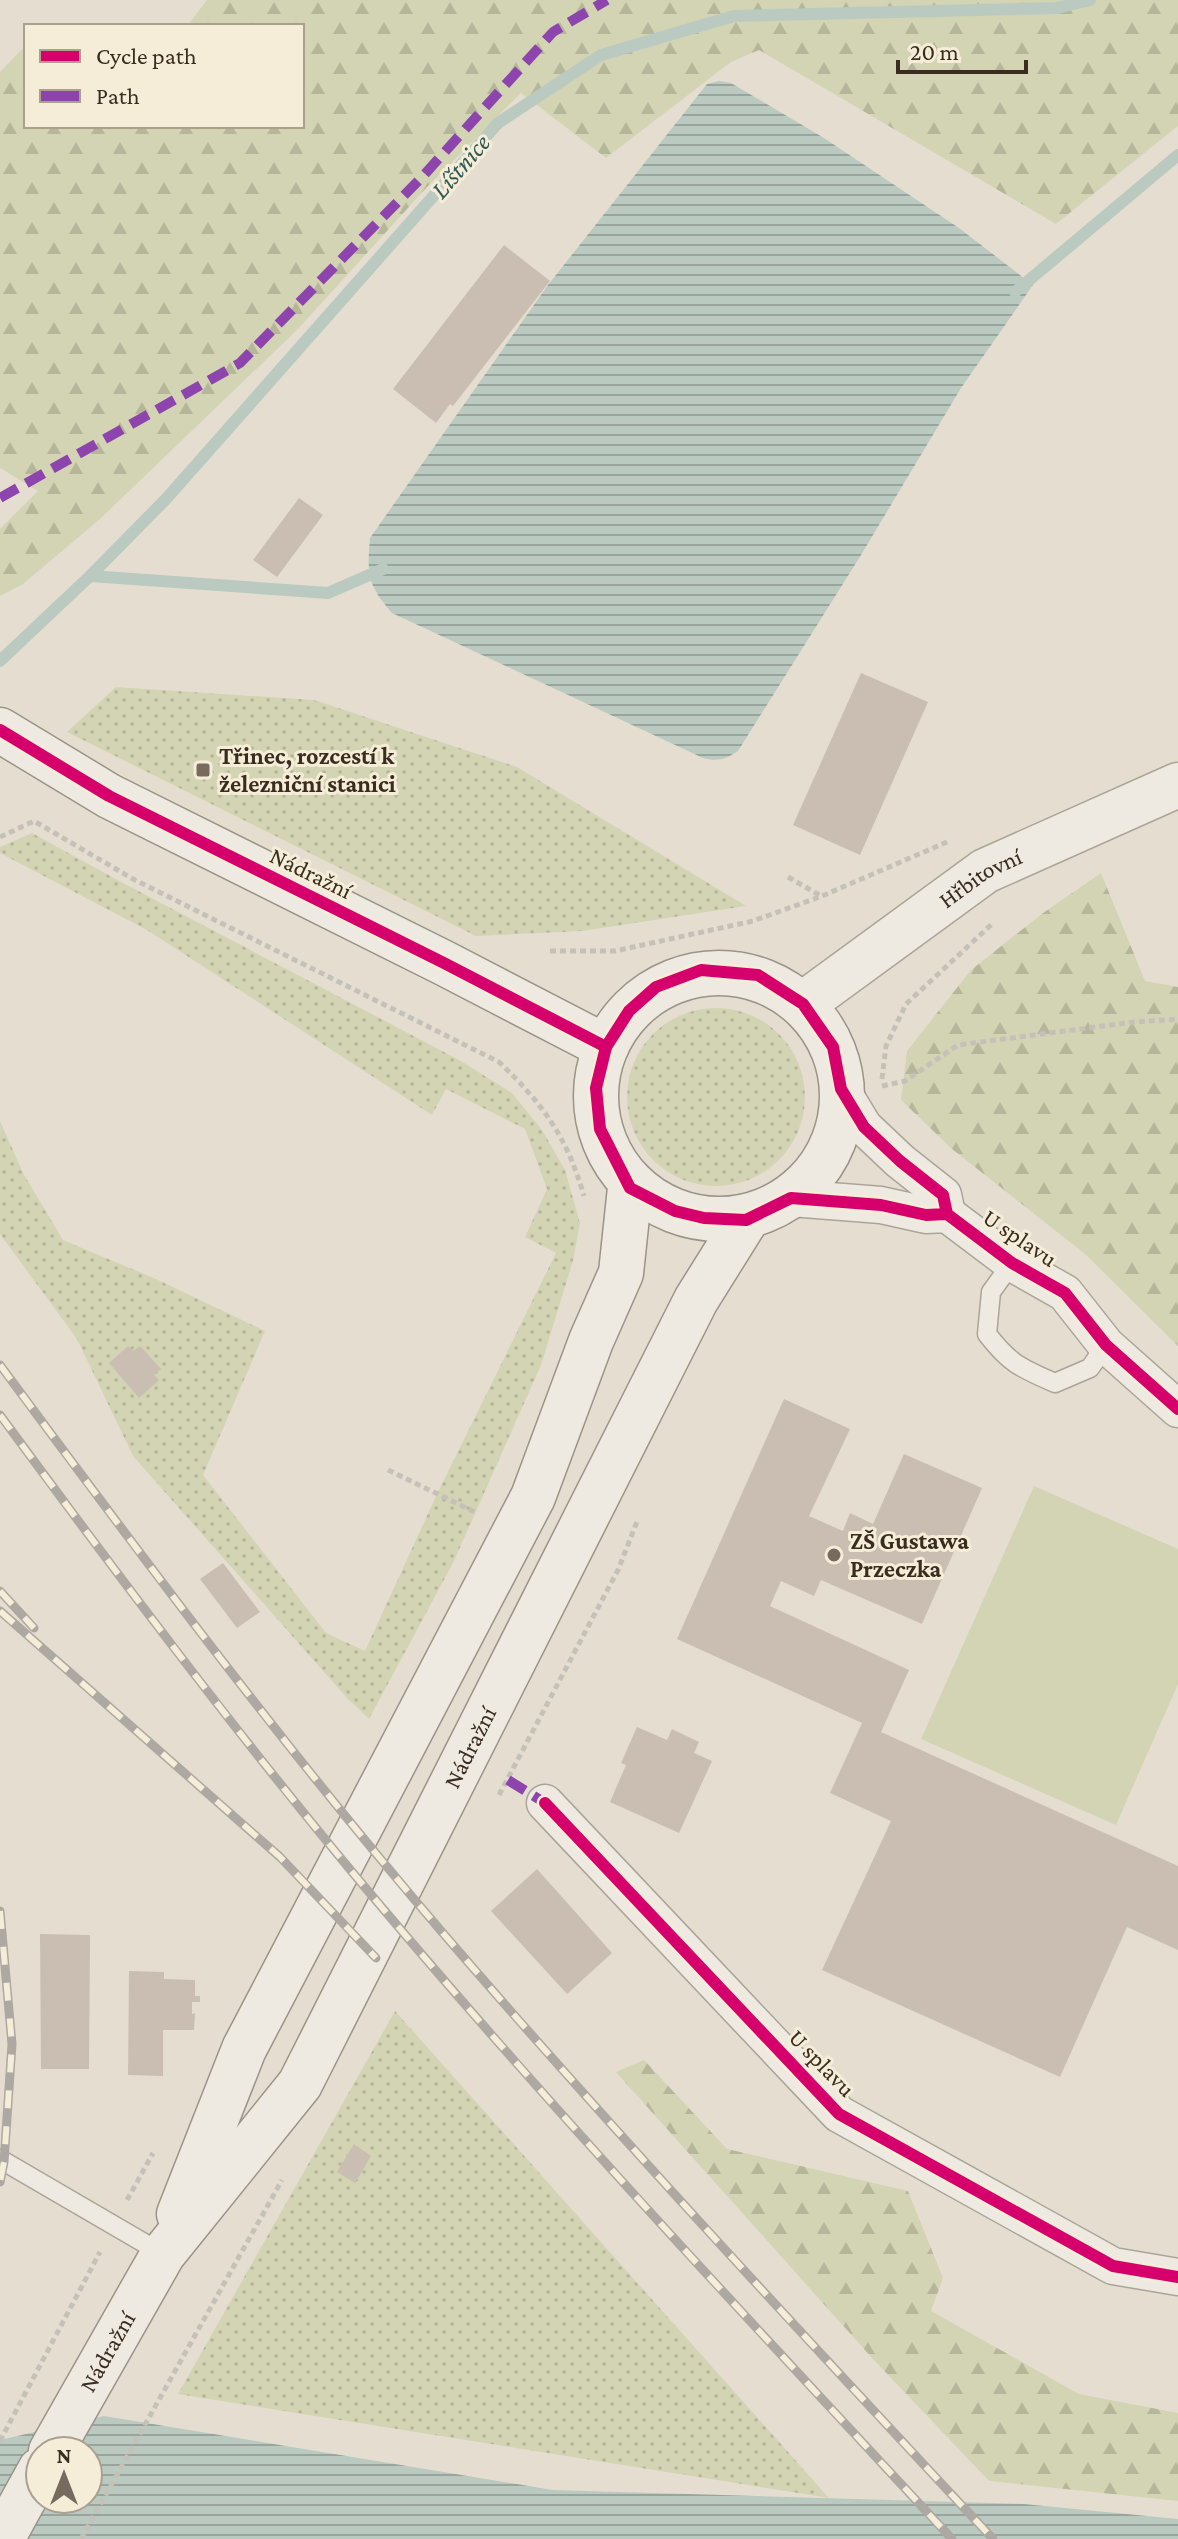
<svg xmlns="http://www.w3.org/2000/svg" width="1178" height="2539" viewBox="0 0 1178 2539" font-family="'Crimson Pro',serif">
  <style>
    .grass { fill: url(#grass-dots) }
    .forest { fill: url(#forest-firs) }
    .pitch { fill: #d3d4b3 }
    .water { fill: url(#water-rules); fill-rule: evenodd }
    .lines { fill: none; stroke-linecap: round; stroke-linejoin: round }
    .stream { stroke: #bacac1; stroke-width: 12 }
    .building { fill: #c9beb1 }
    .service-casing { stroke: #aba498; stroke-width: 21 }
    .minor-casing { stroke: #aba498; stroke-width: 39 }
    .tertiary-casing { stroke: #aba498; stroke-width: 47 }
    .secondary-casing { stroke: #9a9388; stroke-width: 47 }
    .path { stroke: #c6c1b8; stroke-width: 5; stroke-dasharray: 6 4; stroke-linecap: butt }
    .service { stroke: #eeeae1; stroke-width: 18 }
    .minor { stroke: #eeeae1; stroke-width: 36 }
    .tertiary { stroke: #eeeae1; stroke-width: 44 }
    .secondary { stroke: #eeeae1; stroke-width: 44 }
    .rail-casing { stroke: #ada8a1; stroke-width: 9 }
    .rail { stroke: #f5edd7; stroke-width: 6; stroke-dasharray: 18; stroke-linecap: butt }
    .quiet { stroke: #8e44ad; stroke-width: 10; stroke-dasharray: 20 10; stroke-linecap: butt }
    .cycleway-casing { stroke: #f5edd7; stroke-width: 17 }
    .cycleway { stroke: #d6006c; stroke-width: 12 }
    .poi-dot { fill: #766b5e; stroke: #f5edd7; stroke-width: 3 }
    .labels { text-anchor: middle; stroke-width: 6; stroke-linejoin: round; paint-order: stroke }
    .poi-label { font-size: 24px; font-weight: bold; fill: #3a2d20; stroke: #f5edd7; text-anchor: start }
    .street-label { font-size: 24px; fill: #3a2d20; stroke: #f5edd7 }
    .water-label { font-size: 26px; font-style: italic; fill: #305957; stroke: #f5edd7 }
  </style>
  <defs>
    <pattern id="grass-dots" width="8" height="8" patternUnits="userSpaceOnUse" patternTransform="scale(2)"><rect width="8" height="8" fill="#d3d4b3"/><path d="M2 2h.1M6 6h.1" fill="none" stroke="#b6b69a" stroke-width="1.8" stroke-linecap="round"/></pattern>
    <pattern id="forest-firs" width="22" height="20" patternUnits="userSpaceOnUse" patternTransform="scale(2)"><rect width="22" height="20" fill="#d3d4b3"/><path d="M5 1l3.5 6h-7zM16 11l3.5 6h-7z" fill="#b6b69a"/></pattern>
    <pattern id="water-rules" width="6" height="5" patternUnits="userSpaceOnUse" patternTransform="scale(2)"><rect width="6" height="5" fill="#bacac1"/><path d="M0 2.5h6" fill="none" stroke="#98a49c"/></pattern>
  </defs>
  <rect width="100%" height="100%" fill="#e5ded0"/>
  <g class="grass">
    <polygon points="116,687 314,700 517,767 746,906 582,931 476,936 67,732"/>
    <polygon points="32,833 123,883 461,1061 512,1093 542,1130 565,1170 580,1223 573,1261 541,1365 453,1563 369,1719 347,1698 133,1456 77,1339 0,1234 0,1121 23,1173 63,1240 156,1279 265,1331 203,1475 326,1633 365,1651 437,1494 556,1253 525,1237 547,1189 525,1129 446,1089 432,1115 147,930 0,853 0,847"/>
    <circle cx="716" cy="1097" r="89"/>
    <polygon points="395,2011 829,2498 178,2394"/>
  </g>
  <g class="forest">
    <polygon points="207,0 1178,0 1178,126 1056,224 759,50 731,62 606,158 521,93 427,187 298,329 100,519 23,584 0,596 0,529 38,491 0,468 0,72 26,45 26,126 302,126 302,26 187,26"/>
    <polygon points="1101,873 1145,981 1178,987 1178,1346 1085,1254 952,1149 901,1100 907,1051 971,970 1043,913"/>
    <polygon points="644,2060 727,2149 908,2191 943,2278 931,2311 1079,2394 1178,2413 1178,2501 989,2481 873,2359 616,2072"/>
  </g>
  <polygon class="pitch" points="1034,1486 1178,1549 1178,1684 1116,1825 921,1739"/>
  <g class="water">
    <path d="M719,81l12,2 93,55 135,90 74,57 -72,103 -100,167 -123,196c-12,8 -20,11 -35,7l-311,-145c-25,-29 -25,-38 -22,-75l178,-253 159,-201z"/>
    <path d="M104,2416l449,74 471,14 154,15v20h-1178v-99zM40,2451h48v48h-48z"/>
  </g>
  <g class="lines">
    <g class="stream">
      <polyline points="1015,292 1178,155"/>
      <polyline points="90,576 328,593 383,569"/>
      <polyline points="0,661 90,576 166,499 498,123 601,55 734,16 1057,8 1090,0"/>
    </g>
  </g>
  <g class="building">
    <polygon points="504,245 550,281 453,406 450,404 436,423 393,389"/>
    <polygon points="299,498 323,515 277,577 253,560"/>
    <polygon points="861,673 928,702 860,855 793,825"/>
    <polygon points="128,1346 133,1351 140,1346 161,1369 154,1375 159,1380 139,1398 109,1363"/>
    <polygon points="784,1399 850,1429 809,1516 843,1531 850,1513 873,1524 904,1454 982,1488 922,1624 821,1580 814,1596 781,1581 770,1606 909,1670 881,1732 1178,1866 1178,1950 1127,1927 1060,2077 822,1970 891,1821 830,1793 862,1723 677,1639"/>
    <polygon points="223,1563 260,1612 237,1628 200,1579"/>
    <polygon points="637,1727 667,1740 672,1729 699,1742 694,1753 712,1761 679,1833 610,1802 626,1765 621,1763"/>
    <polygon points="537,1869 612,1953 567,1994 491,1911"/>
    <polygon points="40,1934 90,1935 89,2069 41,2069"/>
    <polygon points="129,1971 164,1972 164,1979 195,1980 195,1996 200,1996 200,2002 192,2002 192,2014 195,2013 194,2030 163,2030 163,2076 128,2075"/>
    <polygon points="354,2144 371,2156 355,2183 337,2172"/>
  </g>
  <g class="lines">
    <defs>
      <g id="service">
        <path d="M1012,1263l-21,29 -4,42c23,30 34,34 68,49l35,-15 16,-23"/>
        <polyline points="0,2159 163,2254"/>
      </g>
      <g id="minor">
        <polyline points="841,1089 864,1127 900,1161 943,1195 947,1214"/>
        <polyline points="791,1198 881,1205 926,1215 947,1214 1012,1263 1065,1293 1106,1345 1178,1409"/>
        <polyline points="545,1803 839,2114 1113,2266 1178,2277"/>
      </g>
      <g id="tertiary">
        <path id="s1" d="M803,1004l182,-133 193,-86"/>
      </g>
      <g id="secondary">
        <polyline points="0,730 109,796 444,963 606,1047"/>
        <circle cx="719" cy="1096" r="123"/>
        <polyline points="179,2214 244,2049 533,1497 591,1341 621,1273 630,1188"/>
        <path id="s2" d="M51,2451l112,-197 137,-170 396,-784 50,-80"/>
        <polyline points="2,2539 40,2470"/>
      </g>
    </defs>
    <use href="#service" class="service-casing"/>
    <use href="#minor" class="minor-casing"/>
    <use href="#tertiary" class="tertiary-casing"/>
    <use href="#secondary" class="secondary-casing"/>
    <g class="path">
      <path d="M0,837l34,-16 99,58 366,183c44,42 68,75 85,134"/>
      <polyline points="788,877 821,896"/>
      <polyline points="550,951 615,951 753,921 822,896 947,842"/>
      <polyline points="882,1079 886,1046 906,1004 993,923"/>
      <polyline points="882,1086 905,1081 958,1045 1134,1022 1178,1019"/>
      <polyline points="388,1470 477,1513"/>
      <polyline points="499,1795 618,1570 638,1519"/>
      <polyline points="127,2200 153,2153"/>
      <polyline points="0,2441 100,2252"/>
      <polyline points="81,2539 282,2180"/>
    </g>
    <use href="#service" class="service"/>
    <use href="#minor" class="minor"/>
    <use href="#tertiary" class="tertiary"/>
    <use href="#secondary" class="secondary"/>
    <defs>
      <g id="rail">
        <path d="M0,1365c142,192 286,385 442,567 178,207 365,407 551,607"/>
        <path d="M0,1415c114,155 230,310 353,458 191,229 396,447 599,666"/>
        <polyline points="0,1591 34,1628"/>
        <polyline points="0,1611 280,1857 376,1958"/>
        <polyline points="0,1911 12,2044 4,2162 0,2182"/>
      </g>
    </defs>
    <use href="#rail" class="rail-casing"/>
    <use href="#rail" class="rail"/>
    <g class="quiet">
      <polyline points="0,498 240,363 423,176 553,32 607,0"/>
      <polyline points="508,1780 545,1803"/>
    </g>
    <defs>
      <g id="cycleway">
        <polyline points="0,730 109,796 444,963 606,1047"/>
        <polyline points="947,1214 943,1195 900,1161 864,1127 841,1089 833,1047 803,1004 758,975 701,970 656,987 629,1011 606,1047 596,1088 600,1129 630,1188 675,1211 704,1218 746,1220 791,1198 881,1205 926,1215 947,1214 1012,1263 1065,1293 1106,1345 1178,1409"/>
        <polyline points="545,1803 839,2114 1113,2266 1178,2277"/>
      </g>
    </defs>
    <use href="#cycleway" class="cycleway-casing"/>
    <use href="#cycleway" class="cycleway"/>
  </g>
  <g class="poi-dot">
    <rect x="195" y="762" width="16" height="16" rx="4"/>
    <circle cx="834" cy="1555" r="8"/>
  </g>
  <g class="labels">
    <g class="poi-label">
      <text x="219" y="764">Třinec, rozcestí k<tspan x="219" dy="28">železniční stanici</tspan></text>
      <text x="850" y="1549">ZŠ Gustawa<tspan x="850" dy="28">Przeczka</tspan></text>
    </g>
    <g class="street-label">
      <text transform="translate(311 873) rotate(26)" y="8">Nádražní</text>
      <text dy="8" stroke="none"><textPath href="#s1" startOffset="218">Hřbitovní</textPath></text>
      <text transform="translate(1020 1238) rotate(34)" y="8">U splavu</text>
      <text dy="8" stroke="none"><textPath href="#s2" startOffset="822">Nádražní</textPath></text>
      <text transform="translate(822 2063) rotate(46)" y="8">U splavu</text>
      <text dy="8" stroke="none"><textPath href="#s2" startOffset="114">Nádražní</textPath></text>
    </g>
    <g class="water-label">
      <text transform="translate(460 166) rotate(-49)" y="9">Líštnice</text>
    </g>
  </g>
  <rect x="24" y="24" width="280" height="104" fill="#f5edd7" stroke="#aaa08e" stroke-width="2"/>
  <rect x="40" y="50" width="40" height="12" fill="#d6006c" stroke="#aaa08e" stroke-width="2"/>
  <text x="96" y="64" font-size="24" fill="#3a2d20">Cycle path</text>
  <rect x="40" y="90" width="40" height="12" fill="#8e44ad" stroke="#aaa08e" stroke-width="2"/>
  <text x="96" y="104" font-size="24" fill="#3a2d20">Path</text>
  <g transform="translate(64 2475)"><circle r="38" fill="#f5edd7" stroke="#aaa08e" stroke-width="2"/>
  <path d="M0-6L14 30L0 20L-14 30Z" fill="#766b5e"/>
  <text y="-12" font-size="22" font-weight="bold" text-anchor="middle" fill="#3a2d20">N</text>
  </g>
  <path d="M898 60v12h128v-12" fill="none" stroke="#3a2d20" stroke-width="4"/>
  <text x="910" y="60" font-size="24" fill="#3a2d20" stroke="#f5edd7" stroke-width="6" paint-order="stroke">20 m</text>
</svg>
